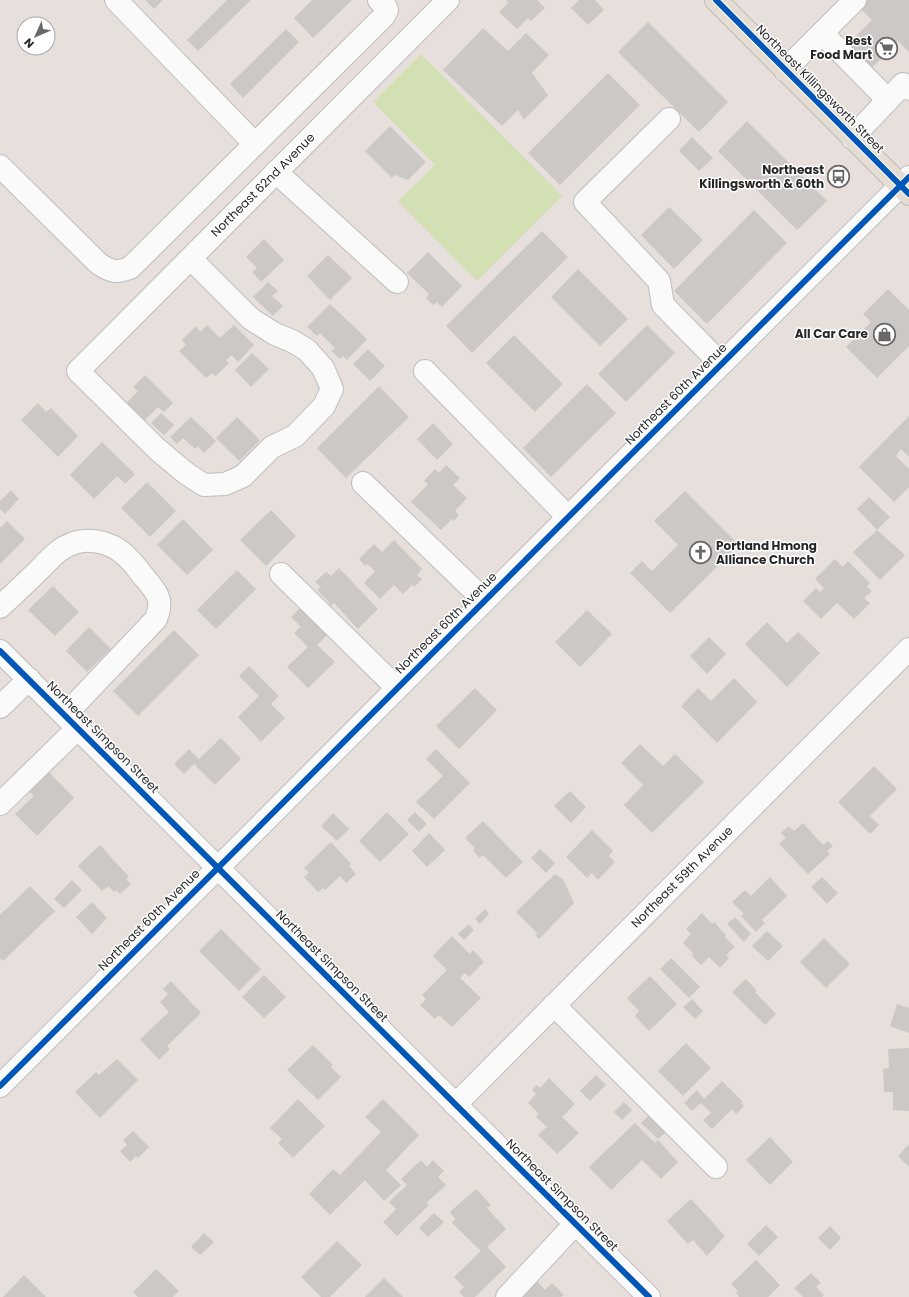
<svg xmlns="http://www.w3.org/2000/svg" width="909" height="1297" viewBox="0 0 909 1297" font-family="Poppins,sans-serif">
  <style>
    .green { fill: #d2e0b4 }
    .building { fill: #ccc8c6 }
    .lines { fill: none; stroke-linecap: round; stroke-linejoin: round }
    .minor-casing { stroke: #bfbdbe; stroke-width: 24 }
    .major-casing { stroke: #bfbcbb; stroke-width: 24 }
    .minor { stroke: #fbfafa; stroke-width: 22 }
    .major { stroke: #e5dcd2; stroke-width: 22 }
    .cycleway-casing { stroke: #fff; stroke-width: 8 }
    .cycleway { stroke: #0057b8; stroke-width: 6 }
    .labels { text-anchor: middle; stroke-width: 3; stroke-linejoin: round; paint-order: stroke }
    .poi-label { font-size: 12px; font-weight: bold; fill: #272727; stroke: #fff; text-anchor: end }
    .street-label { font-size: 12px; fill: #272727; stroke: #fff }
  </style>
  <rect width="100%" height="100%" fill="#e6dfdc"/>
  <polygon class="green" points="421,54 562,196 477,281 398,201 435,165 373,102"/>
  <g class="building">
    <polygon points="145,0 163,0 154,9"/>
    <polygon points="227,0 251,0 198,51 187,40"/>
    <polygon points="312,0 352,0 313,38 294,18"/>
    <polygon points="506,0 537,0 545,8 531,21 528,18 517,29 499,12 508,3"/>
    <polygon points="579,0 595,0 604,10 588,25 571,8"/>
    <polygon points="862,0 909,0 909,52 898,41 871,69 847,45 872,20 857,5"/>
    <polygon points="648,22 728,102 699,132 618,52"/>
    <polygon points="483,28 508,51 526,33 549,55 532,73 548,95 524,120 518,110 502,126 443,70"/>
    <polygon points="286,29 299,42 243,98 230,84"/>
    <polygon points="608,73 640,105 560,185 528,153"/>
    <polygon points="747,121 827,201 797,230 718,151"/>
    <polygon points="390,126 426,162 408,180 395,175 392,178 365,151"/>
    <polygon points="692,137 713,158 699,171 679,151"/>
    <polygon points="669,207 703,240 674,269 641,235"/>
    <polygon points="754,210 787,243 707,324 674,291"/>
    <polygon points="542,231 568,257 472,353 446,326"/>
    <polygon points="264,239 284,260 261,282 252,272 257,268 246,257"/>
    <polygon points="428,252 462,286 442,307 437,302 433,305 426,298 429,294 407,273"/>
    <polygon points="328,255 352,278 330,300 307,276"/>
    <polygon points="578,269 628,319 600,346 551,297"/>
    <polygon points="268,282 278,291 272,296 283,306 273,316 253,297"/>
    <polygon points="888,289 909,310 909,346 877,378 846,347 871,322 863,314"/>
    <polygon points="330,304 367,339 347,360 343,356 340,359 331,351 335,348 320,333 317,336 307,327"/>
    <polygon points="207,325 220,338 234,325 254,345 238,362 232,355 226,360 229,363 216,376 212,373 206,378 179,351 186,345 182,340 196,326 200,332"/>
    <polygon points="647,325 675,353 626,402 598,374"/>
    <polygon points="514,335 563,384 535,412 486,363"/>
    <polygon points="368,349 385,366 370,381 353,364"/>
    <polygon points="252,353 269,369 251,387 235,370"/>
    <polygon points="145,375 173,403 164,412 158,407 143,422 125,404 138,391 133,387"/>
    <polygon points="587,384 616,413 551,477 523,448"/>
    <polygon points="379,386 409,417 346,478 317,448"/>
    <polygon points="38,403 46,412 51,408 78,436 58,457 21,420"/>
    <polygon points="161,413 174,425 164,435 151,423"/>
    <polygon points="909,416 909,457 901,449 896,456 909,469 909,487 894,502 859,467"/>
    <polygon points="191,417 216,441 204,453 198,446 195,449 183,438 177,444 170,437"/>
    <polygon points="237,417 260,440 239,461 216,438"/>
    <polygon points="433,423 453,444 437,460 417,439"/>
    <polygon points="102,442 135,474 125,484 117,476 94,499 70,475"/>
    <polygon points="446,465 460,478 453,485 467,498 455,511 459,515 454,521 452,519 441,530 411,502 428,484 424,481 435,469 439,473"/>
    <polygon points="147,482 176,511 150,537 121,508"/>
    <polygon points="11,490 19,499 5,514 0,509 0,501"/>
    <polygon points="685,491 739,545 670,613 630,573 642,561 652,571 678,545 654,521"/>
    <polygon points="869,497 890,517 877,530 857,509"/>
    <polygon points="271,510 296,536 266,566 240,540"/>
    <polygon points="183,519 213,550 187,575 157,545"/>
    <polygon points="7,521 25,539 0,564 0,528"/>
    <polygon points="877,530 905,555 880,580 853,552"/>
    <polygon points="394,540 422,569 417,575 422,579 414,587 412,585 403,594 394,585 380,599 364,583 375,571 367,564 365,566 359,559 374,544 382,552"/>
    <polygon points="835,559 843,567 848,561 870,583 867,587 872,591 864,598 870,603 854,619 837,603 821,619 803,601 816,588 820,592 824,588 815,579"/>
    <polygon points="339,568 378,609 358,629 334,603 331,606 328,601 317,590 321,587 315,582 326,572 331,576"/>
    <polygon points="237,570 256,589 216,629 197,610"/>
    <polygon points="53,586 79,612 55,636 28,610"/>
    <polygon points="300,608 327,635 317,645 335,662 308,688 287,667 308,647 294,633 301,627 291,617"/>
    <polygon points="587,610 612,634 580,667 555,642"/>
    <polygon points="767,622 787,643 798,632 820,653 787,687 745,644"/>
    <polygon points="89,627 111,649 87,672 66,651"/>
    <polygon points="174,630 199,655 138,716 113,691"/>
    <polygon points="709,637 726,654 707,674 690,656"/>
    <polygon points="249,666 279,696 271,704 285,718 261,742 238,717 259,696 239,676"/>
    <polygon points="734,678 757,702 717,743 681,706 698,688 711,701"/>
    <polygon points="475,688 497,710 459,749 436,726"/>
    <polygon points="221,738 241,759 215,785 194,764 184,774 174,764 189,749 199,759"/>
    <polygon points="640,744 663,766 675,754 704,782 652,833 624,805 643,785 621,763"/>
    <polygon points="436,749 470,783 434,819 416,802 443,776 426,759"/>
    <polygon points="874,766 897,789 870,816 879,825 870,834 838,802"/>
    <polygon points="47,770 74,798 37,836 15,814 34,796 28,790"/>
    <polygon points="570,791 586,807 571,823 554,806"/>
    <polygon points="387,812 409,834 380,862 359,841"/>
    <polygon points="415,812 427,824 419,832 407,820"/>
    <polygon points="333,813 349,829 337,841 321,826"/>
    <polygon points="483,821 523,862 506,878 483,855 480,858 473,851 475,848 465,838"/>
    <polygon points="803,823 823,845 828,841 833,846 827,851 830,854 808,874 779,844 786,838 781,833 789,826 794,831"/>
    <polygon points="592,830 613,851 609,856 615,862 598,880 592,873 587,878 566,857"/>
    <polygon points="429,833 445,850 427,867 412,851"/>
    <polygon points="331,842 351,864 349,866 356,874 346,883 340,876 325,890 323,888 318,892 304,877 309,872 304,868"/>
    <polygon points="100,845 129,877 126,879 131,884 120,894 116,890 114,892 109,886 102,891 78,866"/>
    <polygon points="540,849 555,863 546,873 531,858"/>
    <polygon points="555,874 563,879 574,903 539,939 535,935 538,934 516,912"/>
    <polygon points="770,877 787,896 762,920 765,923 756,932 741,916 744,914 732,902 745,890 751,896"/>
    <polygon points="822,877 838,893 827,904 811,887"/>
    <polygon points="72,880 82,890 64,908 54,899"/>
    <polygon points="30,886 55,911 3,961 0,958 0,915"/>
    <polygon points="92,902 107,918 92,934 76,917"/>
    <polygon points="485,909 489,914 480,924 475,919"/>
    <polygon points="702,913 712,924 714,922 726,935 725,937 735,947 726,955 729,958 720,968 709,957 701,965 691,955 694,954 683,943 691,934 686,929"/>
    <polygon points="735,917 751,934 744,942 727,924"/>
    <polygon points="469,924 474,930 464,940 458,934"/>
    <polygon points="221,929 261,969 239,991 199,951"/>
    <polygon points="767,931 783,946 768,961 752,946"/>
    <polygon points="452,936 470,954 473,950 484,962 469,977 465,973 460,978 481,998 452,1027 439,1015 435,1019 420,1005 426,999 422,995 447,970 433,956"/>
    <polygon points="824,938 850,964 826,988 800,962"/>
    <polygon points="671,958 700,987 689,998 660,969"/>
    <polygon points="264,975 286,997 264,1018 242,997"/>
    <polygon points="650,976 677,1004 649,1031 635,1016 639,1011 627,998"/>
    <polygon points="746,979 757,991 755,992 776,1014 765,1025 732,992"/>
    <polygon points="171,981 201,1013 167,1046 170,1049 159,1060 140,1039 169,1012 160,1002 168,994 163,989"/>
    <polygon points="692,999 703,1011 695,1019 683,1007"/>
    <polygon points="897,1004 909,1008 909,1033 890,1026"/>
    <polygon points="686,1043 711,1068 683,1096 658,1071"/>
    <polygon points="313,1045 333,1065 331,1067 341,1077 318,1100 287,1070"/>
    <polygon points="909,1048 909,1111 893,1110 893,1092 884,1092 883,1069 889,1068 888,1049"/>
    <polygon points="117,1059 138,1080 100,1118 75,1092 96,1072 99,1075"/>
    <polygon points="596,1075 606,1085 590,1101 580,1091"/>
    <polygon points="549,1078 575,1104 562,1117 579,1133 557,1154 538,1135 547,1127 536,1117 539,1114 528,1103 536,1094 532,1090 537,1085 540,1088"/>
    <polygon points="722,1081 743,1102 741,1103 744,1106 736,1114 732,1109 712,1129 703,1120 711,1113 701,1103 692,1111 684,1103 697,1090 704,1099"/>
    <polygon points="298,1099 325,1126 293,1158 278,1143 282,1139 270,1128"/>
    <polygon points="383,1099 419,1135 386,1170 401,1185 384,1201 365,1180 330,1215 309,1194 333,1169 340,1175 381,1132 365,1117"/>
    <polygon points="624,1102 632,1110 622,1120 614,1112"/>
    <polygon points="649,1115 666,1132 658,1139 641,1123"/>
    <polygon points="635,1123 655,1143 658,1140 678,1162 661,1179 642,1160 611,1190 589,1167"/>
    <polygon points="133,1131 149,1147 138,1158 136,1156 130,1162 120,1151 127,1145 123,1140"/>
    <polygon points="770,1137 793,1162 770,1185 746,1160"/>
    <polygon points="909,1144 909,1167 898,1156"/>
    <polygon points="421,1160 427,1167 433,1160 444,1171 438,1177 446,1185 426,1203 429,1205 397,1236 383,1222 396,1209 389,1202 407,1185 401,1179"/>
    <polygon points="476,1189 491,1205 487,1208 506,1229 487,1247 506,1267 475,1297 464,1297 459,1292 464,1287 454,1277 481,1251 452,1223 455,1219 450,1212"/>
    <polygon points="691,1199 725,1236 707,1256 693,1240 688,1244 667,1221"/>
    <polygon points="434,1213 444,1222 428,1237 419,1228"/>
    <polygon points="766,1225 778,1237 759,1256 747,1244"/>
    <polygon points="830,1226 841,1238 830,1250 818,1238"/>
    <polygon points="204,1233 214,1242 200,1255 191,1247"/>
    <polygon points="337,1241 362,1265 330,1297 321,1297 301,1277"/>
    <polygon points="756,1260 780,1285 768,1297 739,1297 736,1293 738,1291 731,1284"/>
    <polygon points="156,1269 179,1291 173,1297 138,1297 133,1292"/>
    <polygon points="811,1273 821,1283 816,1287 824,1295 822,1297 803,1297 794,1288"/>
    <polygon points="24,1275 46,1297 3,1297"/>
    <polygon points="384,1278 403,1297 365,1297"/>
    <polygon points="535,1279 545,1290 552,1283 564,1295 561,1297 523,1297 520,1293"/>
  </g>
  <g class="lines">
    <defs>
      <g id="minor">
        <polyline points="116,0 255,144"/>
        <polyline points="822,33 888,100"/>
        <polyline points="785,70 855,0"/>
        <polyline points="669,119 585,202 659,281 663,305 721,364"/>
        <polyline points="852,138 903,84 909,89"/>
        <path d="M0,166l99,98c13,8 17,9 31,4l254,-252 3,-6 -2,-4 -6,-6"/>
        <polyline points="276,172 397,282"/>
        <polyline points="191,259 251,319 275,334 292,341 307,350 323,368 332,389 324,406 295,436 272,447 243,476 225,484 204,485 187,474 157,449 78,371 448,0"/>
        <polyline points="425,371 568,517"/>
        <polyline points="363,483 484,600"/>
        <polyline points="281,574 396,687"/>
        <path d="M0,607c14,-13 28,-26 42,-40 7,-7 15,-17 25,-21 18,-10 44,-5 59,10 7,6 12,14 18,21 13,15 20,23 12,42l-91,96"/>
        <polyline points="0,651 649,1297"/>
        <polyline points="0,707 29,679"/>
        <polyline points="0,804 78,728"/>
        <polyline points="554,1005 716,1167"/>
        <path d="M0,1086c302,-305 606,-606 909,-909"/>
        <polyline points="455,1105 909,649"/>
        <polyline points="507,1297 575,1224"/>
      </g>
      <polyline id="major" points="716,0 909,194"/>
    </defs>
    <use href="#minor" class="minor-casing"/>
    <use href="#major" class="major-casing"/>
    <use href="#minor" class="minor"/>
    <use href="#major" class="major"/>
    <defs>
      <g id="cycleway">
        <polyline points="716,0 909,194"/>
        <polyline points="0,651 649,1297"/>
        <path d="M0,1086c302,-305 606,-606 909,-909"/>
      </g>
    </defs>
    <use href="#cycleway" class="cycleway-casing"/>
    <use href="#cycleway" class="cycleway"/>
  </g>
  <defs>
    <symbol id="supermarket-ring" viewBox="-11 -11 22 22"><circle r="9.5" fill="#fff" stroke="#6a6766" stroke-width="1.5"/><path d="M-6-5.5h2.5l.6 2H6L4.5 2H-2.5L-4.4-4H-6ZM-1.5 3.2a1.3 1.3 0 1 0 .1 0ZM3 3.2a1.3 1.3 0 1 0 .1 0Z" fill="#6a6766"/></symbol>
    <symbol id="bus-ring" viewBox="-11 -11 22 22"><circle r="9.5" fill="#fff" stroke="#6a6766" stroke-width="1.5"/><path d="M-5-6H5V4H4V6H2V4H-2V6H-4V4H-5ZM-3.5-4V0h7V-4ZM-3.5 1.2v1.5H-2V1.2ZM2 1.2v1.5H3.5V1.2Z" fill="#6a6766"/></symbol>
    <symbol id="shop-ring" viewBox="-11 -11 22 22"><circle r="9.5" fill="#fff" stroke="#6a6766" stroke-width="1.5"/><path d="M-5-2.5h2.3a2.7 3.5 0 0 1 5.4 0H5L5.5 6h-11ZM-1.5-2.5h3a1.5 2.3 0 0 0-3 0Z" fill="#6a6766"/></symbol>
    <symbol id="church-ring" viewBox="-11 -11 22 22"><circle r="9.5" fill="#fff" stroke="#6a6766" stroke-width="1.5"/><path d="M-1.2-6h2.4v3.5h3.3v2.4h-3.3V6h-2.4V-.1h-3.3v-2.4h3.3Z" fill="#6a6766"/></symbol>
  </defs>
  <g fill-rule="evenodd">
    <use href="#supermarket-ring" x="874" y="36" width="25" height="25"/>
    <use href="#bus-ring" x="826" y="164" width="25" height="25"/>
    <use href="#shop-ring" x="872" y="322" width="25" height="25"/>
    <use href="#church-ring" x="688" y="540" width="25" height="25"/>
  </g>
  <g class="labels">
    <g class="poi-label">
      <text x="872" y="45">Best<tspan x="872" dy="14">Food Mart</tspan></text>
      <text x="824" y="174">Northeast<tspan x="824" dy="14">Killingsworth &amp; 60th</tspan></text>
      <text x="868" y="338">All Car Care</text>
      <text x="716" y="550" text-anchor="start">Portland Hmong<tspan x="716" dy="14">Alliance Church</tspan></text>
    </g>
    <g class="street-label">
      <text transform="translate(820 89) rotate(45)" y="4">Northeast Killingsworth Street</text>
      <text transform="translate(263 185) rotate(-45)" y="4">Northeast 62nd Avenue</text>
      <text transform="translate(676 394) rotate(-45)" y="4">Northeast 60th Avenue</text>
      <text transform="translate(446 623) rotate(-45)" y="4">Northeast 60th Avenue</text>
      <text transform="translate(103 737) rotate(45)" y="4">Northeast Simpson Street</text>
      <text transform="translate(682 877) rotate(-45)" y="4">Northeast 59th Avenue</text>
      <text transform="translate(149 920) rotate(-45)" y="4">Northeast 60th Avenue</text>
      <text transform="translate(332 966) rotate(45)" y="4">Northeast Simpson Street</text>
      <text transform="translate(562 1195) rotate(45)" y="4">Northeast Simpson Street</text>
    </g>
  </g>
  <g transform="translate(36 36) rotate(225)"><circle r="19" fill="#ffffff" stroke="#a9a9a9"/>
  <path d="M0-3L7 15L0 10L-7 15Z" fill="#6a6766"/>
  <text y="-6" font-size="11" font-weight="bold" text-anchor="middle" fill="#272727">N</text>
  </g>
</svg>
